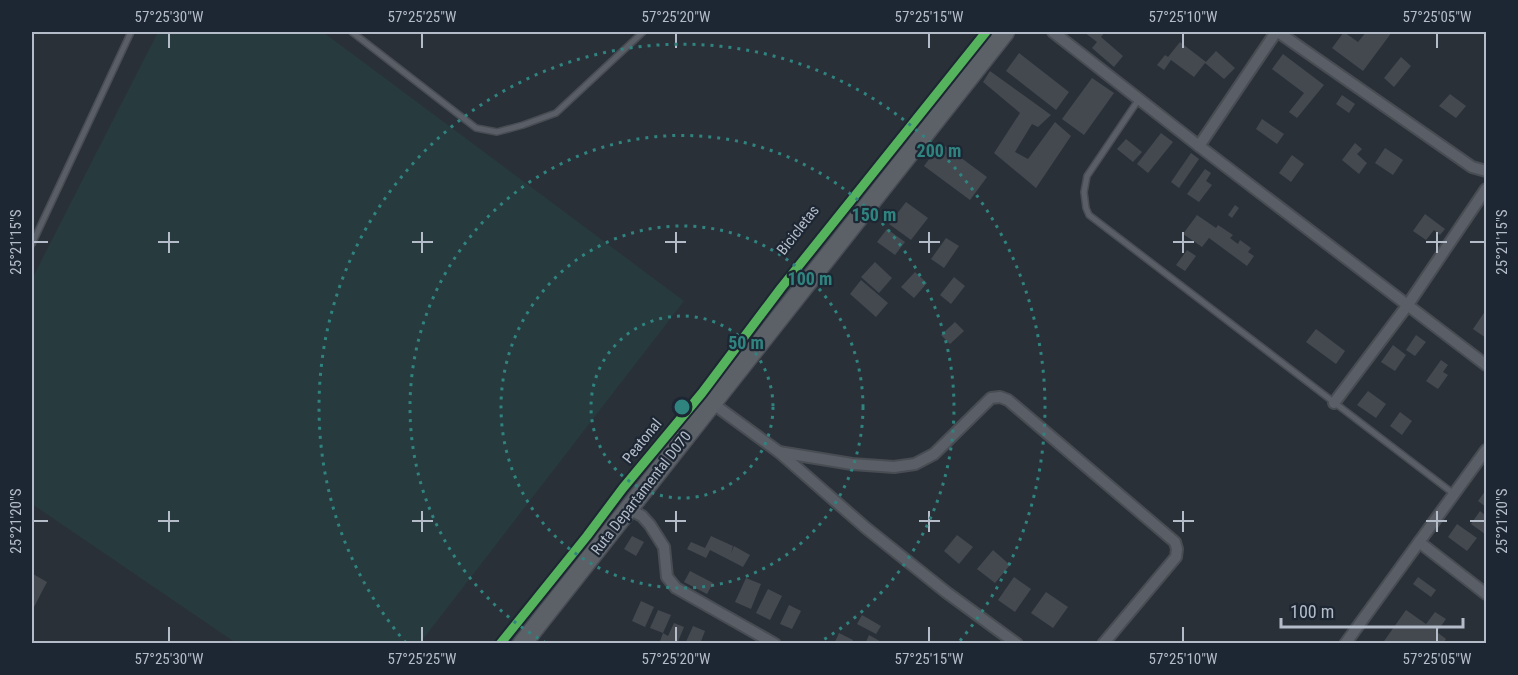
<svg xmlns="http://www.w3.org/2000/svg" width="1518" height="675" viewBox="0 0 1518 675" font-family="'Roboto Condensed',sans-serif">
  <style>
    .green { fill: #273a3e }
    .building { fill: #444950 }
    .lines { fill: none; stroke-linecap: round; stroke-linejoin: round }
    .lane-casing { stroke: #484c53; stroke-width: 8 }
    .street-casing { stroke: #484c53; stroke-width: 14 }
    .primary-casing { stroke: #484c55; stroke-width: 21 }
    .lane { stroke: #5a5e66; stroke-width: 5 }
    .street { stroke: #5a5e66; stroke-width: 10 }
    .primary { stroke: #5c6168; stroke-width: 18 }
    .cycleway-casing { stroke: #1d2633; stroke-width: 13 }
    .cycleway { stroke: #56b35d; stroke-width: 9 }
    .ticks { fill: none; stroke: #b4bcc9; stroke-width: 2 }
    .ring { fill: none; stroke: #308480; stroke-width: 3; stroke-dasharray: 3 6 }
    .labels { text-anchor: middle; stroke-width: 4.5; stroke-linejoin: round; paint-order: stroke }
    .street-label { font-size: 15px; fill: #b4bcc9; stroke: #1d2633 }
    .centre { fill: #308480; stroke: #1d2633; stroke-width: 3 }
    .ring-label { font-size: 18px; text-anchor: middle; font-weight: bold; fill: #308480; stroke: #1d2633; stroke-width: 4.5; stroke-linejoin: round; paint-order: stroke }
    .neatline { fill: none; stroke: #b4bcc9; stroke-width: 2 }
    .ticks-label { font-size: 15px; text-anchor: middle; fill: #b4bcc9 }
  </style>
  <rect width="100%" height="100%" fill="#2a3038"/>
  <g class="green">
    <polygon points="158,32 323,32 684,301 420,643 236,643 32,504 32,279"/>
    <polygon points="990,32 997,32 511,643 504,644 548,586 590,537 683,419 709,388 778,297"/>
  </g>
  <g class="building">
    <polygon points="1084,32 1105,32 1101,37 1123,56 1114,67 1092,48 1097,42"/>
    <polygon points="1344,32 1358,42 1366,32 1392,32 1363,71 1332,48"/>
    <polygon points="1180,42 1206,62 1205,63 1216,51 1235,68 1224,79 1205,63 1194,77 1171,60 1164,70 1157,65 1165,55 1168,57"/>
    <polygon points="1019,53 1069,92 1056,110 1006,71"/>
    <polygon points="1283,54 1324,85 1297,118 1289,112 1304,93 1272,69"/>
    <polygon points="1401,57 1411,66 1394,87 1384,78"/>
    <polygon points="990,71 1051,115 1038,127 1032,124 1015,152 1028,159 1055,122 1071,136 1036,188 994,153 1020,113 983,82"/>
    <polygon points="1092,78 1114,93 1084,135 1062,119"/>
    <polygon points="1450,94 1466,106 1456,118 1439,106"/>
    <polygon points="1342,95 1355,104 1349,113 1336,104"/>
    <polygon points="1262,119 1284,134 1277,144 1256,129"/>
    <polygon points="1161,133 1173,142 1148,173 1137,164"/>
    <polygon points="1126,139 1142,152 1133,162 1117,149"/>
    <polygon points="941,143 987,177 970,200 924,166"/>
    <polygon points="1355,143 1362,149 1357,154 1367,163 1359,174 1342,160"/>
    <polygon points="1385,148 1403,160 1393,175 1375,163"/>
    <polygon points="1191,153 1199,159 1179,188 1171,182"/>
    <polygon points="1292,155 1304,164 1291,182 1279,173"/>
    <polygon points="1205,169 1211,173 1206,181 1212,185 1199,202 1187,194"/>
    <polygon points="906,202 928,218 911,240 889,224"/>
    <polygon points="1235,205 1239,208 1232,218 1228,215"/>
    <polygon points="1425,214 1445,229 1440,235 1434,230 1426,240 1413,231"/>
    <polygon points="1197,215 1216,228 1218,225 1233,235 1230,238 1238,244 1240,240 1251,248 1248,252 1254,256 1247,266 1209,238 1202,247 1183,234"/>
    <polygon points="887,229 905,242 895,255 877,242"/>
    <polygon points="946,238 959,246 944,268 931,259"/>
    <polygon points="1187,250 1196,256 1185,271 1176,265"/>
    <polygon points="875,262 892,278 879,293 861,277"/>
    <polygon points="915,272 927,283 914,298 901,287"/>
    <polygon points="954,277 965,286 951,304 940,295"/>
    <polygon points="861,280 888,303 876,317 850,294"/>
    <polygon points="1486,310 1486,338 1473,329"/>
    <polygon points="955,322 964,331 950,344 941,335"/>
    <polygon points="1316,329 1345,351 1336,364 1306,342"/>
    <polygon points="1416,335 1426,342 1415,356 1406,350"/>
    <polygon points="1393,345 1406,355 1395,371 1381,362"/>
    <polygon points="1441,360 1448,365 1443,372 1448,375 1438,389 1426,381"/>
    <polygon points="1368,391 1386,404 1376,418 1357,405"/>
    <polygon points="1400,412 1412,421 1402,435 1390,426"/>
    <polygon points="1486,490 1486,507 1478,501"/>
    <polygon points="1480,511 1486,516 1486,532 1485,534 1471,524"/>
    <polygon points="1457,524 1477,538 1467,551 1448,537"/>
    <polygon points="957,535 973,547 959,564 944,551"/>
    <polygon points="632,536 644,542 636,556 624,549"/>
    <polygon points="711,536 733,546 731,553 734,546 750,555 743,567 710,550 706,558 687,549 691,542 705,548"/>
    <polygon points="993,550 1010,565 995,583 977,569"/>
    <polygon points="690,571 713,583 707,594 684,582"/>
    <polygon points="33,574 47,582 34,607 32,606 32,576"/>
    <polygon points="1014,577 1031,589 1015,612 998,600"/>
    <polygon points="1418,577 1436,590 1431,597 1413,584"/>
    <polygon points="746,578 761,584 751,609 735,602"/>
    <polygon points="768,589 782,596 770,620 756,613"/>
    <polygon points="1046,592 1068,607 1053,628 1031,613"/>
    <polygon points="641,601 654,607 645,627 632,621"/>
    <polygon points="789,605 801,611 792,629 780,624"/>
    <polygon points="658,610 671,615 663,633 650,628"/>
    <polygon points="1406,610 1426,624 1435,612 1446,619 1437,632 1446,639 1443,644 1382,644"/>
    <polygon points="862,615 881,626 876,634 857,624"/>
    <polygon points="674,623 684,627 677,644 659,644 663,633 668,636"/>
    <polygon points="693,626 705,631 700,644 685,644"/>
    <polygon points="839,633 853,640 851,644 834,644"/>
    <polygon points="869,635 885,644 865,644"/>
  </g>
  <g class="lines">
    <defs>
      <g id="lane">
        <polyline points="352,32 476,128 497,132 523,125 556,113 643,32"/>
        <polyline points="1139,99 1087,176 1084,192 1086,208 1089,215 1454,494"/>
        <polyline points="32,244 131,32"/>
      </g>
      <g id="street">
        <polyline points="1053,32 1199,146 1486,365"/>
        <polyline points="1278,32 1472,167 1486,171"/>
        <polyline points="1199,146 1276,32"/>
        <polyline points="712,403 779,452 866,528 946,592 1017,644"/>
        <polyline points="1334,403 1407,306 1486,189"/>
        <polyline points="779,452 852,464 894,467 915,464 934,454 991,398 1000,397 1008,400 1175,542 1177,549 1176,557 1103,644"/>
        <polyline points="629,509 642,516 650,525 664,547 667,577 676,588 775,644"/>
        <polyline points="1419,542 1486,594"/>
        <polyline points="1345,644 1486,450"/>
      </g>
      <polyline id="primary" points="522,644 1005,32"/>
    </defs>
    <use href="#lane" class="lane-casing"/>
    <use href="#street" class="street-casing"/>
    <use href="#primary" class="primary-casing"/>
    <use href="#lane" class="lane"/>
    <use href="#street" class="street"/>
    <use href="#primary" class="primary"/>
    <defs>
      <polyline id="cycleway" points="500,644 587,536 623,488 702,393 781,288 986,32"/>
    </defs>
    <use href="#cycleway" class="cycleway-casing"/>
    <use href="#cycleway" class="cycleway"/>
  </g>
  <path class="ticks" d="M169,33v15M422,33v15M676,33v15M929,33v15M1183,33v15M1437,33v15M169,232v21M422,232v21M676,232v21M929,232v21M1183,232v21M1437,232v21M33,242h15M158,242h21M412,242h21M665,242h21M919,242h21M1173,242h21M1426,242h21M1470,242h15M169,511v21M422,511v21M676,511v21M929,511v21M1183,511v21M1437,511v21M33,521h15M158,521h21M412,521h21M665,521h21M919,521h21M1173,521h21M1426,521h21M1470,521h15M169,627v15M422,627v15M676,627v15M929,627v15M1183,627v15M1437,627v15"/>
  <g class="ring">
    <circle cx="682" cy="407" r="91"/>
    <circle cx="682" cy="407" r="181"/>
    <path d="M546 643A272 272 0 1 1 818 643"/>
    <path d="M406 643A363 363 0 1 1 958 643"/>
  </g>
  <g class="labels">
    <g class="street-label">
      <text transform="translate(798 230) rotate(-52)" y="5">Bicicletas</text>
      <text transform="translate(642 441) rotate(-51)" y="5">Peatonal</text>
      <text transform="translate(641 493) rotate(-52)" y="5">Ruta Departamental D070</text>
    </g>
  </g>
  <circle cx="682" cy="407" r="9" class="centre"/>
  <g class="ring-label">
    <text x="939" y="157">200 m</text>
    <text x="874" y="221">150 m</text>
    <text x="810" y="285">100 m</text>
    <text x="746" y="349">50 m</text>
  </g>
  <rect width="1518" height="675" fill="none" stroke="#1d2633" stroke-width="66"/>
  <path d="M1281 618v9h182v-9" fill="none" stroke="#b4bcc9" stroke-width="3"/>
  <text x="1290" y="618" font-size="18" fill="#b4bcc9" stroke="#1d2633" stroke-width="4.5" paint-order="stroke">100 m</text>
  <rect x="33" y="33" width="1452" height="609" class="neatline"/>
  <g class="ticks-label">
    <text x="169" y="22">57°25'30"W</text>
    <text x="422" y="22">57°25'25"W</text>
    <text x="676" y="22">57°25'20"W</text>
    <text x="929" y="22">57°25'15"W</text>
    <text x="1183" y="22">57°25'10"W</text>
    <text x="1437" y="22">57°25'05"W</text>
    <text transform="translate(16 242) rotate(-90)" y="5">25°21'15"S</text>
    <text transform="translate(1502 242) rotate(-90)" y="5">25°21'15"S</text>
    <text transform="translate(16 521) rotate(-90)" y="5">25°21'20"S</text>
    <text transform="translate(1502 521) rotate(-90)" y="5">25°21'20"S</text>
    <text x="169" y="664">57°25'30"W</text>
    <text x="422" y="664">57°25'25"W</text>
    <text x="676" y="664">57°25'20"W</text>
    <text x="929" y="664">57°25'15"W</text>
    <text x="1183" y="664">57°25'10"W</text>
    <text x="1437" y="664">57°25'05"W</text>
  </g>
</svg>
